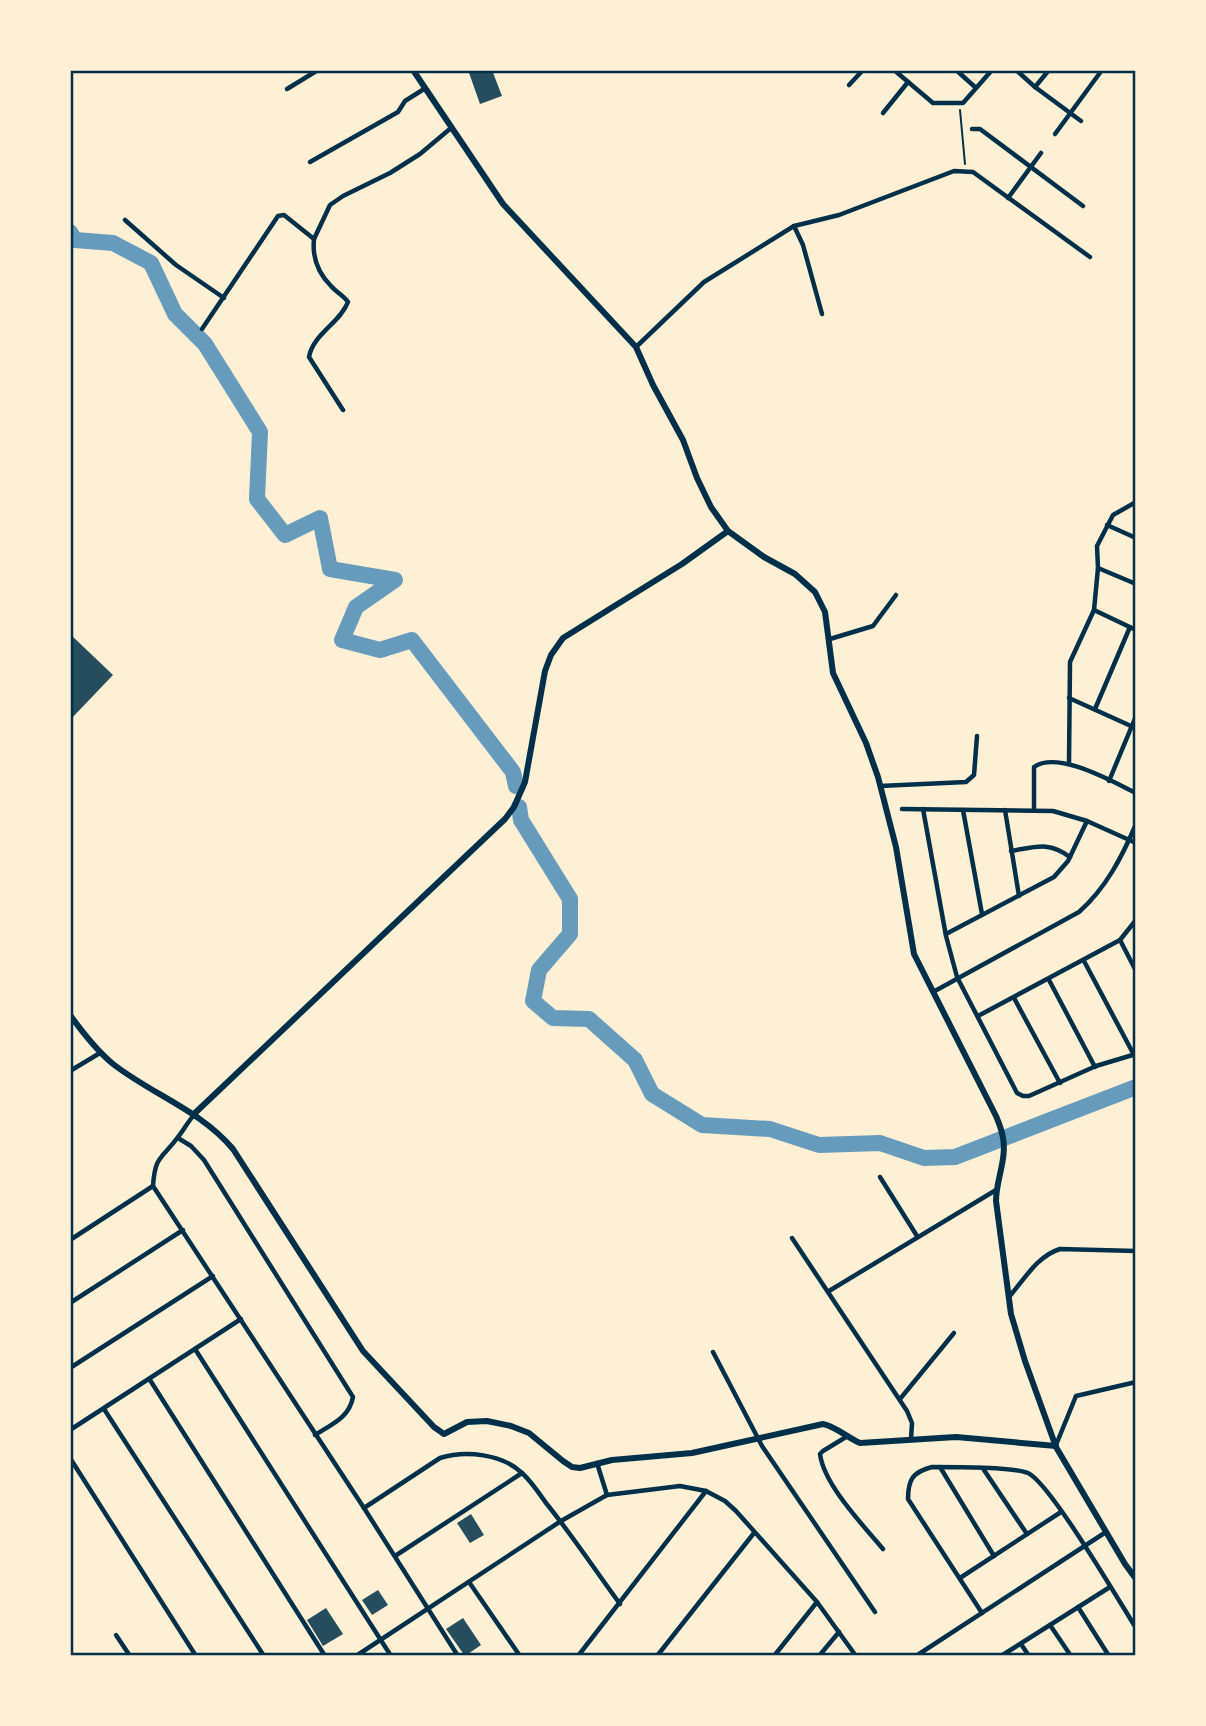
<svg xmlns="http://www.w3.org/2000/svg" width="1206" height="1726" viewBox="0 0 1206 1726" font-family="'Open Sans',sans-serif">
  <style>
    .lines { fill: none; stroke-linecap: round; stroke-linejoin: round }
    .river { stroke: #669bbc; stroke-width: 16 }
    .building { fill: #264d5e }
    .path { stroke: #003049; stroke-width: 2 }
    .minor { stroke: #003049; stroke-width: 4.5 }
    .tertiary { stroke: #003049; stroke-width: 6 }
    .neatline { fill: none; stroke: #003049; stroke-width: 2.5 }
  </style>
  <rect width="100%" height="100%" fill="#fdf0d5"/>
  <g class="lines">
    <g class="river">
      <polyline points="70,232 75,240 113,243 151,263 175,314 205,344 260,432 257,499 285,535 320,518 330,569 395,580 356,607 342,640 380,650 412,640 513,772 516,786"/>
      <polyline points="519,807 521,820 570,899 570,934 539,970 533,1001 553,1018 589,1019 635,1060 652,1094 702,1125 770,1129 819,1145 880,1143 924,1158 955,1157 1136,1087"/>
    </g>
  </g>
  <g class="building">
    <polygon points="468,70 492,70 502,96 480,104"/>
    <polygon points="70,634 113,675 70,720"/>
    <polygon points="471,1514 484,1535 470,1543 457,1523"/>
    <polygon points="378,1590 388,1605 372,1615 362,1600"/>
    <polygon points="326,1608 343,1634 323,1646 307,1620"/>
    <polygon points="463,1618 481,1645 465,1656 446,1629"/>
  </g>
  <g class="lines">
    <polyline class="path" points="960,110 965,164"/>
    <g class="minor">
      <polyline points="894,70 933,103 963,103 992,70"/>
      <polyline points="956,70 975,87"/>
      <polyline points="1016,70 1035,87 1081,121"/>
      <polyline points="849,85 863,70"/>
      <polyline points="1035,87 1049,70"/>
      <polyline points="287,89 318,70"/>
      <polyline points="883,113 908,82"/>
      <polyline points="972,129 980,129 1083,206"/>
      <polyline points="1055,134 1102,70"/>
      <polyline points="310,162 398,112 405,101 424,89"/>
      <polyline points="1008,198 1041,153"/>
      <polyline points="125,220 176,265 224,298"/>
      <polyline points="794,226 803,245 822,314"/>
      <path d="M314,239c-2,19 4,34 17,47 6,7 12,9 17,16 -8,21 -35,32 -39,55l34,53"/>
      <polyline points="202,329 278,216 284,215 314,239 330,205 343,196 390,173 420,154 451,128"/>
      <polyline points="636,347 704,282 794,226 839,215 954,171 973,172 1090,257"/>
      <polyline points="1107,525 1136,538"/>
      <polyline points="1098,568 1136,584"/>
      <polyline points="1094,610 1136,630"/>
      <polyline points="830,639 873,626 896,595"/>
      <polyline points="1069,698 1131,726"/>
      <polyline points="1095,709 1130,627"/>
      <polyline points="1069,763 1070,662 1094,610 1098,568 1097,546 1113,515 1136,502"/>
      <polyline points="1109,781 1136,716"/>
      <polyline points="880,786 966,782 974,775 977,736"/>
      <polyline points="902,809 1053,811 1087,821 1136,843"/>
      <polyline points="923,809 946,936 957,977 1017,1093 1023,1096 1029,1096 1096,1066 1136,1054"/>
      <polyline points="963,810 982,914"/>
      <polyline points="1005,810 1019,896"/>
      <path d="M1034,810v-43c24,-17 79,15 102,26"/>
      <path d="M1011,851c25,-4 37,-10 59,6"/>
      <polyline points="946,934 1054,877 1068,861 1087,821"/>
      <polyline points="1120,940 1136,971"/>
      <polyline points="1084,961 1134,1055"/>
      <polyline points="1049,980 1095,1067"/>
      <path d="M933,992l146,-80c27,-24 43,-55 57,-88"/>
      <polyline points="1014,998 1060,1083"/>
      <polyline points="978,1016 1120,940 1136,920"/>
      <polyline points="70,1071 100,1053"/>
      <path d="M195,1114c-7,7 -11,16 -17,23 -16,22 -23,18 -25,49l211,322 94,148"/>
      <path d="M178,1138l13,8 13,14 149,237c-4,21 -21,27 -38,38"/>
      <polyline points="880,1177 917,1236"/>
      <polyline points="792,1238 907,1411 912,1423 911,1439"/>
      <polyline points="70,1240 153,1186"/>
      <polyline points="829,1291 996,1190"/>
      <path d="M1009,1297c15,-17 28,-41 51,-48l76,2"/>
      <polyline points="70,1303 183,1230"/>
      <polyline points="195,1349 391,1656"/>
      <polyline points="713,1352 762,1446 875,1612"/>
      <polyline points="70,1368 213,1276"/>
      <polyline points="150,1380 325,1656"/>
      <polyline points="900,1399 954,1333"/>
      <polyline points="104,1409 264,1656"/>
      <polyline points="70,1430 241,1319"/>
      <path d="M846,1437l-23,14 -3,3c4,31 43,71 63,95"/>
      <polyline points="1056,1445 1076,1396 1136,1382"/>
      <polyline points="70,1458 196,1656"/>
      <polyline points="597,1463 607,1495"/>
      <polyline points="940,1467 994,1556"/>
      <polyline points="984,1470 1027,1534"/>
      <path d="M364,1508l76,-50c26,-8 62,-4 82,15 9,8 17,20 24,30 26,32 49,67 74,101"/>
      <polyline points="395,1556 522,1473"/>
      <polyline points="960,1578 1061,1512"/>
      <polyline points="469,1582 520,1656"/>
      <polyline points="1078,1607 1109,1656"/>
      <path d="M982,1613l-74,-114c0,-20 5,-27 24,-32 17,0 84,0 96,6 22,10 91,128 108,155"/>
      <polyline points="1050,1625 1071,1656"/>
      <polyline points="116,1635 130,1656"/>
      <polyline points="1021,1644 1029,1656"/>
      <polyline points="356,1656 561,1521 607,1495 680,1486 706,1491 725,1501 736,1511 817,1602 856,1656"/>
      <polyline points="578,1656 706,1491"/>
      <polyline points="657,1656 754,1533"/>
      <polyline points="774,1656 817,1602"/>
      <polyline points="819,1656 839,1632"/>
      <polyline points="916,1656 1106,1532"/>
      <polyline points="1001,1656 1110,1587"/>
    </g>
    <g class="tertiary">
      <path d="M413,70l90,134 133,143 17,38 30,55 14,38 14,29 17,24 36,26 31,17 20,18 10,20 8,61 33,70 12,34 18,70 18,107 82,162c3,7 6,15 7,22 4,21 -7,42 -7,63l15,113 14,47 31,86 69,117 11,15"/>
      <path d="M70,1015c13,18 26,35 43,49 40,31 87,46 120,85l130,202 71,76 10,7 23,-12 20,-1 24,5 18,7 34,28 9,6 8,1 32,-8 80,-7 131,-29c12,2 25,14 37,19l96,-6 100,9"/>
      <polyline points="195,1113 505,819 514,807 525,782 545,671 551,655 563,638 682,564 728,531"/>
    </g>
  </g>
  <rect width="1206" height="1726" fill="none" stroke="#fdf0d5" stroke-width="144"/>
  <rect x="72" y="72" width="1062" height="1582" class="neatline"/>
</svg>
